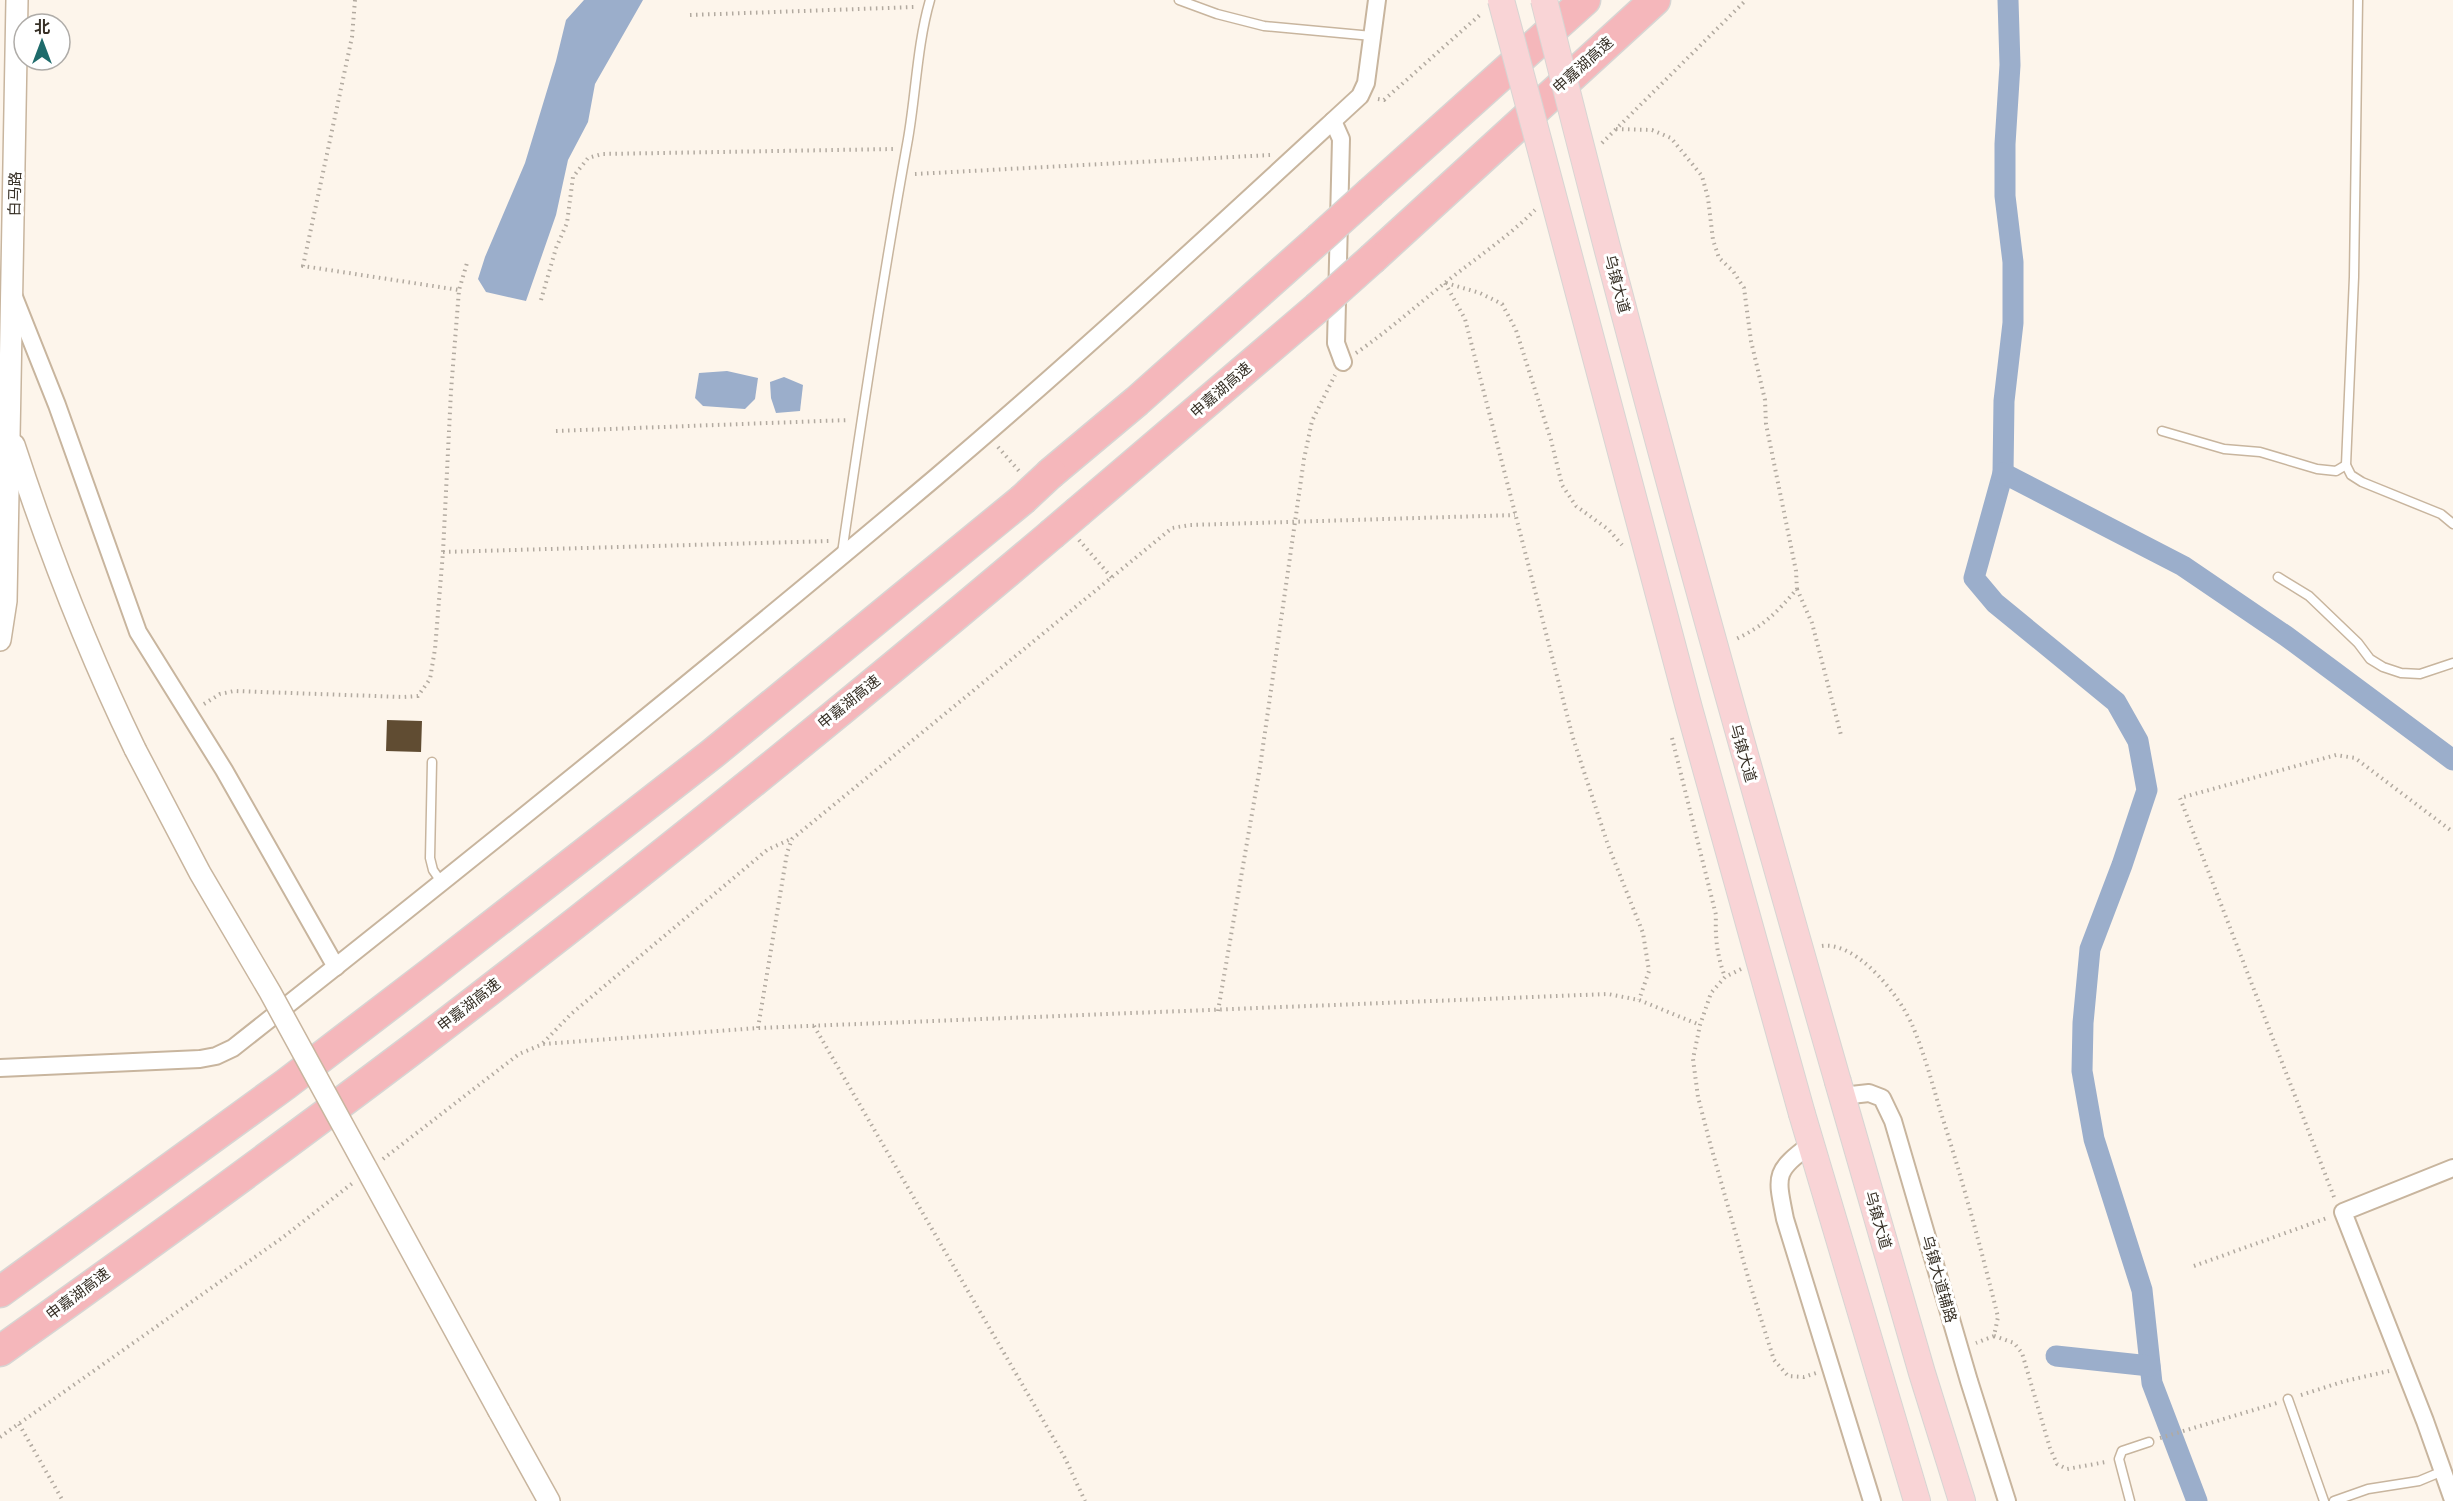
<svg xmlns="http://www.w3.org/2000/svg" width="2453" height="1501" viewBox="0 0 2453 1501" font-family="'IBM Plex Sans','Noto Sans SC',sans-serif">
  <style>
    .water { fill: #9baecb }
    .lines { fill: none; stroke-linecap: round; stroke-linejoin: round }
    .canal { stroke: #9baecb; stroke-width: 21 }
    .building { fill: #604c32 }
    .service-casing { stroke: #c8b59e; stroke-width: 11 }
    .minor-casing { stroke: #c8b59e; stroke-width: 20 }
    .tertiary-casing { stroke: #c8b59e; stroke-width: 24 }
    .primary-casing { stroke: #d7d5d3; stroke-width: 28 }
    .motorway-casing { stroke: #d7d5d3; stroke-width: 33 }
    .path { stroke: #b2aaa0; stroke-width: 4; stroke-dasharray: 1.5 4.5; stroke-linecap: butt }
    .service { stroke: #fff; stroke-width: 8 }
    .minor { stroke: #fff; stroke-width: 16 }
    .tertiary { stroke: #fff; stroke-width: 21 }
    .primary { stroke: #f9d4d6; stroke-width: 26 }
    .motorway { stroke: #f5b7bb; stroke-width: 30 }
    .tertiary-bridge-casing { stroke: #c8b59e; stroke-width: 24; stroke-linecap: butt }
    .primary-bridge-casing { stroke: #d7d5d3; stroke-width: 28; stroke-linecap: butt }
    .motorway-bridge-casing { stroke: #d7d5d3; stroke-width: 33; stroke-linecap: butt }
    .tertiary-bridge { stroke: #fff; stroke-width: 21 }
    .primary-bridge { stroke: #f9d4d6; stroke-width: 26 }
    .motorway-bridge { stroke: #f5b7bb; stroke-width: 30 }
    .labels { text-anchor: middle; stroke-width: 6; stroke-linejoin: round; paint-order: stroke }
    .street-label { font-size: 15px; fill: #362f25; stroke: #fff }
  </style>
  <rect width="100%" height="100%" fill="#fdf5eb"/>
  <g class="water">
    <polygon points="584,0 643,0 595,84 588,122 568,160 556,215 526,301 486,292 478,279 485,257 525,163 556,61 566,20"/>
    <polygon points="727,371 758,378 755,399 745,409 703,406 695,398 699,373"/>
    <polygon points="784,377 803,385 800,411 776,413 771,398 770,382"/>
  </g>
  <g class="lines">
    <g class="canal">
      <polyline points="2008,0 2010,65 2005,144 2005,196 2013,262 2013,323 2004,401 2003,473 1974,578 1995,603 2116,702 2138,741 2147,790 2122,865 2090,949 2083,1023 2082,1071 2094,1139 2142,1290 2152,1383 2197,1501"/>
      <polyline points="2003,473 2183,566 2286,636 2453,760"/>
      <polyline points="2056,1356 2150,1366"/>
    </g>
  </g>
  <polygon class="building" points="387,720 422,721 421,752 386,751"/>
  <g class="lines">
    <defs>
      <g id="service">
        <polyline points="1179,0 1217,14 1264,26 1372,36"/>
        <polyline points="2358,0 2354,277 2346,465 2351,475 2362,482 2441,514 2453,524"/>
        <polyline points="2162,431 2224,449 2260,452 2317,469 2336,471 2346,465"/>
        <path d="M842,553c20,-138 41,-276 66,-414 8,-46 9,-94 22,-139"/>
        <polyline points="2278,577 2309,596 2358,643 2370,659 2383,667 2401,673 2420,674 2453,663"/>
        <polyline points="432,762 430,858 433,870 442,883"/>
        <polyline points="2288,1399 2324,1501"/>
        <polyline points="2130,1501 2119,1459 2122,1451 2149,1442"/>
        <polyline points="2334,1501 2368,1489 2419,1481 2443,1471"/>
      </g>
      <g id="minor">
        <polyline points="1333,121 1341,139 1336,343 1343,362"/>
        <polyline points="14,297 57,405 138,632 224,770 336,967"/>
        <path d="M0,1068l200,-9 16,-3 17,-8c237,-187 472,-376 702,-570 145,-123 285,-253 425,-382l6,-13 11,-83"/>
        <polyline points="1842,1096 1869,1093 1882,1098 1893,1121 1969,1381 2007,1501"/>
        <path d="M1811,1144c-37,28 -35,30 -26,75l87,282"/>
        <polyline points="2453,1168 2343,1212 2425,1421 2453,1500"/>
      </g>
      <g id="tertiary">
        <path d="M14,445c35,107 72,203 121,304"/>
        <polyline points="0,640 6,601 17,0"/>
        <polyline points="499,1411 549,1501"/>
      </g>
      <g id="primary">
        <polyline points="1838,1082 1922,1373 1962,1501"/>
        <polyline points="1802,1114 1917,1501"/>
      </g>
      <g id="motorway">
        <polyline points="1371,192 1585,0"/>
        <polyline points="1373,258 1655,0"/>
        <polyline points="1051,473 1137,401 1319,239"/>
        <polyline points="1079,511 1317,308"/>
        <polyline points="0,1292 286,1084 431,973 712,754 1022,500"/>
        <path d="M0,1351c138,-98 275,-198 410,-300 218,-166 432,-339 641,-516"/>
      </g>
    </defs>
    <use href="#service" class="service-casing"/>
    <use href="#minor" class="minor-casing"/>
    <use href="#tertiary" class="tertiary-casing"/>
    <use href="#primary" class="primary-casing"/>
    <use href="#motorway" class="motorway-casing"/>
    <g class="path">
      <polyline points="355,0 352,37 303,266 459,290"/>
      <polyline points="690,15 915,7"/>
      <polyline points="1378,99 1384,100 1482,13"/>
      <path d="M1616,129l36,1 19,8 31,38 6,22 5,42 6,18 14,13 11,17 7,53 14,59 1,24 30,147 1,18c-20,23 -33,37 -61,50"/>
      <polyline points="1602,143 1746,0"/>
      <polyline points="915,174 1270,155"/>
      <polyline points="1445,283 1465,319 1573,738 1608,845 1643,933 1649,971 1639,1000"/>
      <polyline points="1446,283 1480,293 1502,304 1516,330 1551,440 1562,485 1576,506 1609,530 1622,545"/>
      <polyline points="541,300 556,248 567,223 573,177 588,158 602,154 894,149"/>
      <path d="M1356,353c32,-22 60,-47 90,-71 30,-24 62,-45 89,-72"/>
      <polyline points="556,431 849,420"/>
      <polyline points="998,447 1019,471"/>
      <polyline points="1079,540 1112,578"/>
      <polyline points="443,552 831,541"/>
      <polyline points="1797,589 1812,623 1841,735"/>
      <polyline points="204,704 220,694 234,691 403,697 418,696 430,679 435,649 443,552 451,391 459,290 467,263"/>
      <path d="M1672,738l44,177c-1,22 1,41 9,62"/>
      <path d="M1822,946c35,-5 79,51 91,81 11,26 19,55 27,83 22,68 41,138 58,207l-4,19 -18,7"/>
      <polyline points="1741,969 1725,977 1711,993 1700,1025 1693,1059 1698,1097 1710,1143 1750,1284 1774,1360 1788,1376 1804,1377 1816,1373"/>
      <polyline points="1218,1011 1260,767 1304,459 1312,421 1335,375"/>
      <polyline points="814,1026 1065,1458 1085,1501"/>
      <polyline points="758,1028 787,853 792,839 1172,528 1190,525 1515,515"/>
      <polyline points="543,1043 571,1014 767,850 791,839"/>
      <polyline points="383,1159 519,1054 543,1044 758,1028 1608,994 1639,1000 1700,1025"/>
      <polyline points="2334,1197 2180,798 2336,755 2355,758 2453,832"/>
      <polyline points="2194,1266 2327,1218"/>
      <polyline points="1994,1336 2014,1343 2022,1353 2050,1448 2057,1464 2067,1469 2106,1462"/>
      <polyline points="2301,1395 2345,1381 2389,1371"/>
      <polyline points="19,1424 63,1501"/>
      <polyline points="0,1437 282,1238 354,1182"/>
      <polyline points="2160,1438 2277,1403"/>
    </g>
    <use href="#service" class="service"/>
    <use href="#minor" class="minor"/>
    <use href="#tertiary" class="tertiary"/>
    <use href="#primary" class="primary"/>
    <use href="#motorway" class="motorway"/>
    <defs>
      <polyline id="tertiary-bridge" points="135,749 200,873 270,992 499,1411"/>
      <g id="primary-bridge">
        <polyline points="1501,0 1689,708 1802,1114"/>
        <path d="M1544,0c90,363 191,723 294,1082"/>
      </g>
      <g id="motorway-bridge">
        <polyline points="1319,239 1371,192"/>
        <polyline points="1317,308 1373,258"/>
        <polyline points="1022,500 1051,473"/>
        <polyline points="1051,535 1079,511"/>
      </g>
    </defs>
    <use href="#tertiary-bridge" class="tertiary-bridge-casing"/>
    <use href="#primary-bridge" class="primary-bridge-casing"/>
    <use href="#motorway-bridge" class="motorway-bridge-casing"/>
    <use href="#tertiary-bridge" class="tertiary-bridge"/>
    <use href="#primary-bridge" class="primary-bridge"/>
    <use href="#motorway-bridge" class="motorway-bridge"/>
  </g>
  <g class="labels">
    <g class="street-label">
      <text transform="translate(1583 65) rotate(-42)" y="5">申嘉湖高速</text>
      <text transform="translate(15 194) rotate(-89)" y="5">白马路</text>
      <text transform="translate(1617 284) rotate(75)" y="5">乌镇大道</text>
      <text transform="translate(1221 390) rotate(-41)" y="5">申嘉湖高速</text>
      <text transform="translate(849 702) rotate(-39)" y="5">申嘉湖高速</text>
      <text transform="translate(1743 753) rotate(74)" y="5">乌镇大道</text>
      <text transform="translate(469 1005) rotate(-38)" y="5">申嘉湖高速</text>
      <text transform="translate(1878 1220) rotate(74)" y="5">乌镇大道</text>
      <text transform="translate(1939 1279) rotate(74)" y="5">乌镇大道辅路</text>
      <text transform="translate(78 1294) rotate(-37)" y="5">申嘉湖高速</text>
    </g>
  </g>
  <g transform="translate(42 42)"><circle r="28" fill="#ffffff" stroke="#afaca8" stroke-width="1.5"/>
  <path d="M0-4.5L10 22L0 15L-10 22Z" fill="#1e6b6b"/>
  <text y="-9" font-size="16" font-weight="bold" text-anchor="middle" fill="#362f25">北</text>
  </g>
</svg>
